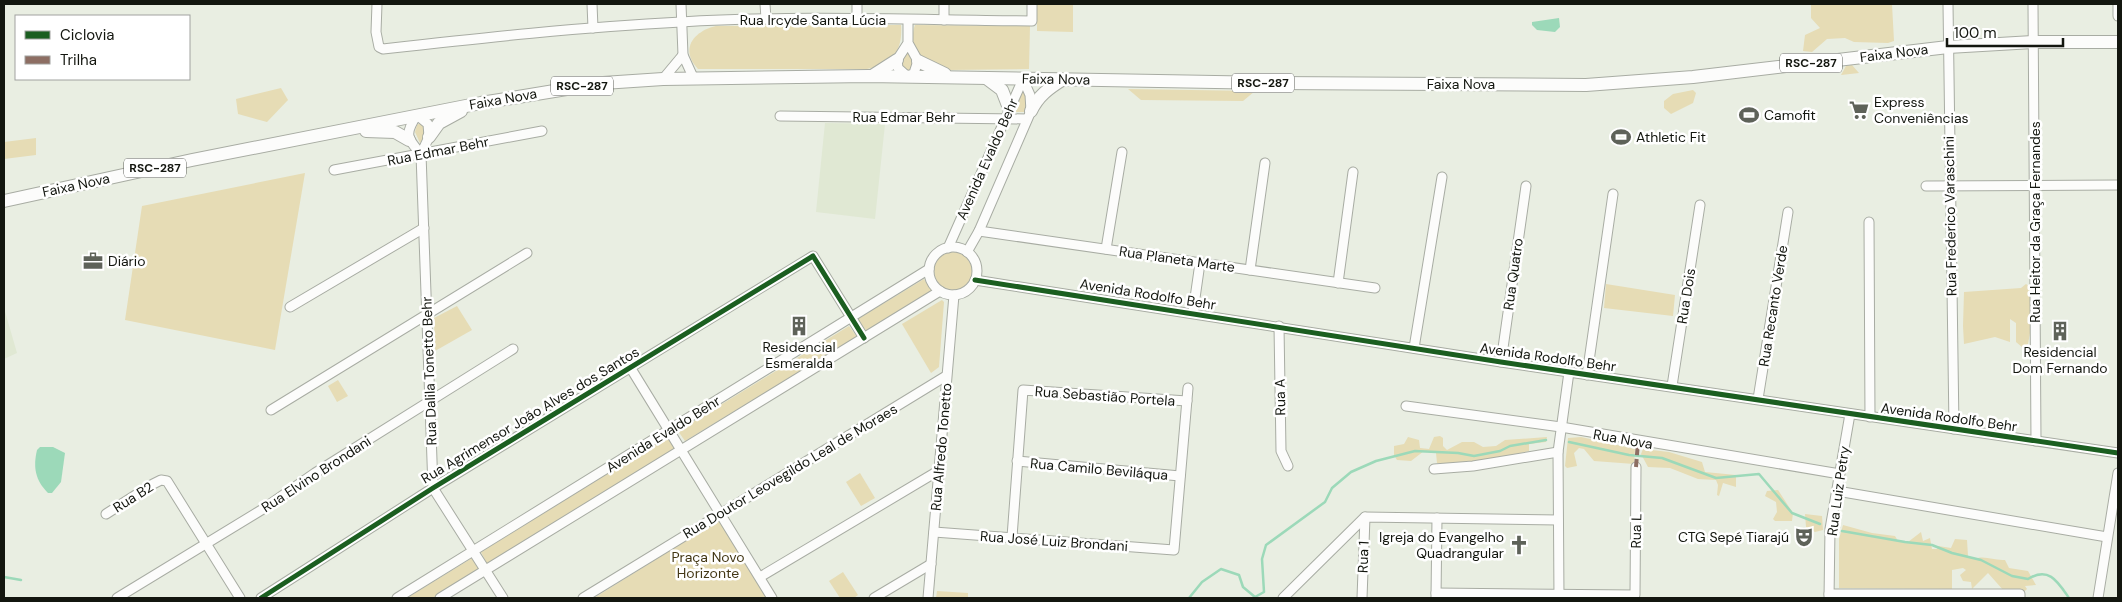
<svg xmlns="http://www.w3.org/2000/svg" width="2122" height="602" viewBox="0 0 2122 602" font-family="'DM Sans',sans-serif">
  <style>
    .built { fill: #e0e8d3 }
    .green { fill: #e6dcb5 }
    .water { fill: #9cd9b9 }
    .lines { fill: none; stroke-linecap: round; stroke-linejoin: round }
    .stream { stroke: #9cd9b9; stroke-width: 2.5 }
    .minor-casing { stroke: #a8aca3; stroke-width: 11 }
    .highway-casing { stroke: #a8aca3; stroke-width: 14 }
    .minor { stroke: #fcfcfb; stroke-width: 9 }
    .highway { stroke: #fcfcfb; stroke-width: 12 }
    .quiet { stroke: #8d6e63; stroke-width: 4; stroke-dasharray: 8 4; stroke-linecap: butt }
    .cycleway-casing { stroke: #fff; stroke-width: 8 }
    .cycleway { stroke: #1b5e20; stroke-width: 5 }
    .labels { text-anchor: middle; stroke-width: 5; stroke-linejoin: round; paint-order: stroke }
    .shield { fill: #fff; stroke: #5a5c57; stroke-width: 1 }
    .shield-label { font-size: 12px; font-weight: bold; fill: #13160f }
    .street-label { font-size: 14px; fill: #13160f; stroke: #fff }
    .poi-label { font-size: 14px; fill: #13160f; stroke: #fff; text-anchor: start }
    .park-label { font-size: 14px; fill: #433715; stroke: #fff }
  </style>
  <rect width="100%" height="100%" fill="#e9eee2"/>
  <g class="built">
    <polygon points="825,123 885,124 875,219 816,212"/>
    <polygon points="4,308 17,353 4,359"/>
  </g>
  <g class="green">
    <polygon points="1037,4 1073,4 1073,32 1037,31"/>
    <polygon points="1811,4 1892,4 1894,41 1888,43 1854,42 1845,38 1827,39 1812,52 1803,51 1805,35 1820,28 1811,18"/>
    <path d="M901,25c2,26 -9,39 -34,44h-169c-19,-20 -4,-38 18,-43z"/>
    <path d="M915,25l115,1 -1,43 -82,1c-21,-5 -41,-21 -32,-45z"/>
    <polygon points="907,49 913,61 912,68 908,71 901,66 901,60"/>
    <polygon points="1852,65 1859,73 1841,75 1846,66"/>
    <polygon points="281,88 288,100 267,122 238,114 236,99"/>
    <path d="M1023,89c3,7 6,17 1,23h-9l-2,-4z"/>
    <polygon points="1128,89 1255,91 1243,101 1141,100"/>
    <polygon points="1693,90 1696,93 1693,103 1671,114 1664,108 1664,101 1673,94"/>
    <polygon points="420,123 424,127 424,137 420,143 415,132 417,125"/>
    <polygon points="36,138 36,155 4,159 4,142"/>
    <polygon points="305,173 275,350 125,320 142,206"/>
    <circle cx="953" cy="271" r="19"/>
    <polygon points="924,279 932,291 867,332 858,319"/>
    <polygon points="1606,284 1675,295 1673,316 1604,308"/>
    <polygon points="2026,284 2030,287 2030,333 2028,344 2022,347 2016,342 2016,323 2010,319 2010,342 1995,337 1964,344 1963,326 1964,292 2021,288"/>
    <polygon points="942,300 944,302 939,367 931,373 902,324"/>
    <polygon points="457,306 472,330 435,351 434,318"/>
    <polygon points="849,326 857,337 685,441 678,431"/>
    <polygon points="338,380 348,396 337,402 328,386"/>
    <polygon points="1440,436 1443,438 1443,446 1447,450 1462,442 1474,442 1483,447 1496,446 1505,440 1547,437 1546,442 1529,444 1529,451 1479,463 1437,463 1436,453 1424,451 1411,461 1397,460 1394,455 1394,446 1404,444 1408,437 1419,440 1420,448 1429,449 1434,437"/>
    <polygon points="667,437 675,448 487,564 481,552"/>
    <polygon points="1581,437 1635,449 1634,464 1594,461 1584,449 1579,448 1574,453 1577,466 1567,468 1565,466 1568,438"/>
    <polygon points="1643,449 1669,452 1702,462 1705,472 1736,475 1736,487 1723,483 1719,496 1717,495 1718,485 1716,480 1698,479 1670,468 1648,467 1641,454"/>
    <polygon points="860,473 875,498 861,506 846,482"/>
    <polygon points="1778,490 1793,513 1792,521 1775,521 1773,519 1777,512 1776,502 1765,496 1767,491"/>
    <polygon points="1805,514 1822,516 1823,530 1815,532 1806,527"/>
    <polygon points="719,520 767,598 594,598"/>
    <path d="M1843,525l29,8 23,3 3,5 10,1 13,-10 2,9 7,-3 2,11h5l1,-3 13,2 4,-9 12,1 1,16 7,3c10,-4 19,2 30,1l4,8 19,3 8,14 -11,1 2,3 -2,2h-21l-16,-18 -16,16 -1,-7 -8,-1 -3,-6 6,-5 -3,-2 -11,2v19l-113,-1v-49z"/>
    <polygon points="472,558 479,569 433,598 407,598"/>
    <polygon points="843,572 858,595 854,598 840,598 829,581"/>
    <polygon points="937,591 968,593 968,598 936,598"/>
  </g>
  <g class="water">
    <polygon points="1559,18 1560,27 1555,32 1537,30 1532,25 1532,22"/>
    <path d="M40,447h13l12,6 -4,29 -9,11h-4c-13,-13 -15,-26 -11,-43z"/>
  </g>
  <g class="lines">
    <g class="stream">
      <polyline points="1569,442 1629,455 1662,458 1716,478 1759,474 1792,513 1820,524"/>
      <path d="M1842,531l63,11 27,3 20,8 29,7 31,16 16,3c21,-13 30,3 41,19"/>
      <polyline points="4,577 21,580"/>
      <polyline points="1189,598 1202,582 1221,569 1239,575 1243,587 1255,597 1264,592 1262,559 1266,545 1325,502 1332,488 1351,472 1376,461 1415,451 1458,453 1474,456 1500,451 1510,446 1546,440"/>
    </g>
    <defs>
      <g id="minor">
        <path d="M377,4l-1,28 3,15 4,2c99,-11 198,-22 298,-27 117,-7 234,-2 351,-1v-17"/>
        <polyline points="592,4 593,28"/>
        <polyline points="681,4 683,55 693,77"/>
        <polyline points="765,4 766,19"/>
        <polyline points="857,4 857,19"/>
        <polyline points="944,4 944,20"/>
        <polyline points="1948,4 1954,429"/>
        <polyline points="2033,4 2036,441"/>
        <polyline points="2118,4 2118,16"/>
        <polyline points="908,43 918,61 914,73 908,77 898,68 897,60 908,43 908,20"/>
        <polyline points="663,79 683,55"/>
        <polyline points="780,116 1027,119"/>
        <path d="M421,154c-14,-16 -17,-20 -4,-39l11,9 1,13 -8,17 12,334 70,110"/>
        <polyline points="334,170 542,131"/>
        <polyline points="1926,186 2118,185"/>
        <polyline points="1869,222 1870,417"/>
        <polyline points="979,231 1375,288"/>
        <circle cx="953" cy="271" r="24"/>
        <polyline points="948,248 1023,79"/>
        <polyline points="1106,249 1122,152"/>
        <polyline points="967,252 979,231 1031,111 1030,95 1023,79"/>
        <polyline points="1250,270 1265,163"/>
        <polyline points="975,280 1501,362 2118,453"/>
        <polyline points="1338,283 1353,172"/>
        <polyline points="290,307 424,228"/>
        <polyline points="1193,312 1200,263"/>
        <polyline points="1279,326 1281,451 1288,466"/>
        <polyline points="1414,348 1442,177"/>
        <polyline points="1501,362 1526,186"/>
        <polyline points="630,367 772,598"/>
        <polyline points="1587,375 1613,194"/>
        <polyline points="1672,386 1700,205"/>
        <polyline points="1758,399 1788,212"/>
        <polyline points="1406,406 1561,427 1840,474"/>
        <polyline points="271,410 527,253"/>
        <polyline points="1017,461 1180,476"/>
        <polyline points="1434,469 1473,466 1558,452"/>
        <polyline points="1837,491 2107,537"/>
        <polyline points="106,514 153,484 161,480 167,481 240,598"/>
        <polyline points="934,532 1174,550 1188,388"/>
        <polyline points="1012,537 1023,390 1187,401"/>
        <polyline points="760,577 938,471"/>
        <polyline points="1436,593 1635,595 1636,467"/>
        <polyline points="1829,594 2020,594 2020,598"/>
        <polyline points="1436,597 1437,518"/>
        <polyline points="117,598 263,509 315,473 513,349"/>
        <polyline points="261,598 433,488 813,256 864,338"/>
        <polyline points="397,598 929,269"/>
        <polyline points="440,598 940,291"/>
        <polyline points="583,598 946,376"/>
        <polyline points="874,598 931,564"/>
        <polyline points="928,598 954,295"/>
        <polyline points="1283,598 1365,517 1558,520"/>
        <polyline points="1362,598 1365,517"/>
        <polyline points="1559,598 1558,452 1569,372"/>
        <polyline points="1829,598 1830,529 1850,414"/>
        <polyline points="2098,598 2118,473"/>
      </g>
      <g id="highway">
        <polyline points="918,61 945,74"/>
        <polyline points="872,76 897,60"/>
        <polyline points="986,78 1002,90 1009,108"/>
        <path d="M1031,111c7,-15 18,-23 31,-31"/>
        <polyline points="366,131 395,132 409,140"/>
        <polyline points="429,137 439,123 461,111"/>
        <polyline points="4,201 192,160 481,103 603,83 663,79 868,76 1276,83 1586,85 1693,77 1948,47 2033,42 2118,42"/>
      </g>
    </defs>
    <use href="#minor" class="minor-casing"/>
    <use href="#highway" class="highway-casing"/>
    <use href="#minor" class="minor"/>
    <use href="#highway" class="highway"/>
    <polyline class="quiet" points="1636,467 1638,442"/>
    <defs>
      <g id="cycleway">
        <polyline points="975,280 1501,362 2118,453"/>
        <polyline points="261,598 433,488 813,256 864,338"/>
      </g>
    </defs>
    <use href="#cycleway" class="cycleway-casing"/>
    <use href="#cycleway" class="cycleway"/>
  </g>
  <defs>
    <symbol id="supermarket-bare" viewBox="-9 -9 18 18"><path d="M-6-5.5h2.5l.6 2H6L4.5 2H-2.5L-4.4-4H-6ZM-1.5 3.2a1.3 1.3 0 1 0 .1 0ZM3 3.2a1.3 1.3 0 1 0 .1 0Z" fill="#5e6259" stroke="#fff" stroke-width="2.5" paint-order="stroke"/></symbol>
    <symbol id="stadium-bare" viewBox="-9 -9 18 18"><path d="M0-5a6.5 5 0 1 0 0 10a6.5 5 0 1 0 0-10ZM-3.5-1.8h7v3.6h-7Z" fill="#5e6259" stroke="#fff" stroke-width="2.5" paint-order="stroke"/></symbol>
    <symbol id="office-bare" viewBox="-9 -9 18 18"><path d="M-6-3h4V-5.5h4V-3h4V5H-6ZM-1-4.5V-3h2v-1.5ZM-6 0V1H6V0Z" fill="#5e6259" stroke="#fff" stroke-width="2.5" paint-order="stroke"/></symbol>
    <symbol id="building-bare" viewBox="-9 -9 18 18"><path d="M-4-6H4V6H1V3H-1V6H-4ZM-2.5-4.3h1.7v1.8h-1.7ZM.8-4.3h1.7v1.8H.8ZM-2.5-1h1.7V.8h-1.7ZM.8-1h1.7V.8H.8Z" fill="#5e6259" stroke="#fff" stroke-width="2.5" paint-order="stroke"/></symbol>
    <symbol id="theatre-bare" viewBox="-9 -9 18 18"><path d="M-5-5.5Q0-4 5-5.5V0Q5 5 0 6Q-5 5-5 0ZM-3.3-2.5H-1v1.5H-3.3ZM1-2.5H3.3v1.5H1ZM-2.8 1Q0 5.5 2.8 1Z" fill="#5e6259" stroke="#fff" stroke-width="2.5" paint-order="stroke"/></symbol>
    <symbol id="church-bare" viewBox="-9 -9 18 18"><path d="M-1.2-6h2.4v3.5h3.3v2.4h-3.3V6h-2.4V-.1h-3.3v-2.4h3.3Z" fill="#5e6259" stroke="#fff" stroke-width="2.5" paint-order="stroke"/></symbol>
  </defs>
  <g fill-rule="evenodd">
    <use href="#supermarket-bare" x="1845" y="96" width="28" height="28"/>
    <use href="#stadium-bare" x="1735" y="101" width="28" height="28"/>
    <use href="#stadium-bare" x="1607" y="123" width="28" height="28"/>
    <use href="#office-bare" x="79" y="247" width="28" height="28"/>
    <use href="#building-bare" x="785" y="312" width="28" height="28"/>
    <use href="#building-bare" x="2046" y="317" width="28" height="28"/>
    <use href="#theatre-bare" x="1790" y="523" width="28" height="28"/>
    <use href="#church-bare" x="1505" y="531" width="28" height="28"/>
  </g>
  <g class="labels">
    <g class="shield">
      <rect x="1780" y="53.5" width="62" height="19" rx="4"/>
      <rect x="1232" y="73.5" width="62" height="19" rx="4"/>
      <rect x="551" y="76.5" width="62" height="19" rx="4"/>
      <rect x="124" y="158.5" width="62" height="19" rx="4"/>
    </g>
    <g class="shield-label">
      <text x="1811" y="67">RSC-287</text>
      <text x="1263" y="87">RSC-287</text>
      <text x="582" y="90">RSC-287</text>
      <text x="155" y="172">RSC-287</text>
    </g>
    <g class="street-label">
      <text x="813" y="25">Rua Ircyde Santa Lúcia</text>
      <text transform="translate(1894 53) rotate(-7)" y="5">Faixa Nova</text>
      <text transform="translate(1056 79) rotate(1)" y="5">Faixa Nova</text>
      <text x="1461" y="89">Faixa Nova</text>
      <text transform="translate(503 99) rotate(-10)" y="5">Faixa Nova</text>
      <text x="904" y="122">Rua Edmar Behr</text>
      <text transform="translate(438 151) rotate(-11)" y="5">Rua Edmar Behr</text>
      <text transform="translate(987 159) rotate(-66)" y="5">Avenida Evaldo Behr</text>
      <text transform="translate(76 185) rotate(-12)" y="5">Faixa Nova</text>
      <text transform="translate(1950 216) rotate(-91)" y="5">Rua Frederico Varaschini</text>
      <text transform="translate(2035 222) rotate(-90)" y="5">Rua Heitor da Graça Fernandes</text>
      <text transform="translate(1177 259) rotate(8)" y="5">Rua Planeta Marte</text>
      <text transform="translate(1513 274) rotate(-82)" y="5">Rua Quatro</text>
      <text transform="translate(1148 294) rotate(9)" y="5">Avenida Rodolfo Behr</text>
      <text transform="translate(1686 296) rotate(-81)" y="5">Rua Dois</text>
      <text transform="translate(1773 306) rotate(-81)" y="5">Rua Recanto Verde</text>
      <text transform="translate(1548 357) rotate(8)" y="5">Avenida Rodolfo Behr</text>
      <text transform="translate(429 371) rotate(-92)" y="5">Rua Dalila Tonetto Behr</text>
      <text transform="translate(1105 396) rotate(4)" y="5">Rua Sebastião Portela</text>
      <text transform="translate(1280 397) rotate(-91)" y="5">Rua A</text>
      <text transform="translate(530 415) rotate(-31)" y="5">Rua Agrimensor João Alves dos Santos</text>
      <text transform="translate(1949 417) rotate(8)" y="5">Avenida Rodolfo Behr</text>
      <text transform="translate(663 434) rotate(-32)" y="5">Avenida Evaldo Behr</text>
      <text transform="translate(1623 439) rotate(10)" y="5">Rua Nova</text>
      <text transform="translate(941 447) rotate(-85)" y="5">Rua Alfredo Tonetto</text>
      <text transform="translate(1099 469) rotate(5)" y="5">Rua Camilo Beviláqua</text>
      <text transform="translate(790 471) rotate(-31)" y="5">Rua Doutor Leovegildo Leal de Moraes</text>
      <text transform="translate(316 474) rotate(-33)" y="5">Rua Elvino Brondani</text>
      <text transform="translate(1838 491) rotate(-82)" y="5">Rua Luiz Petry</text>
      <text transform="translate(133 497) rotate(-32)" y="5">Rua B2</text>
      <text transform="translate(1636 531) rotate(-89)" y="5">Rua L</text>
      <text transform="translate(1054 541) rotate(4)" y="5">Rua José Luiz Brondani</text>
      <text transform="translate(1363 557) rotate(-88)" y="5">Rua 1</text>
    </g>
    <g class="poi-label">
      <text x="1874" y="107">Express<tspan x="1874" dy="16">Conveniências</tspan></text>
      <text x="1764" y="120">Camofit</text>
      <text x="1636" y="142">Athletic Fit</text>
      <text x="108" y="266">Diário</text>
      <text x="799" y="352" text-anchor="middle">Residencial<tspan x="799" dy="16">Esmeralda</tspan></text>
      <text x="2060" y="357" text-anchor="middle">Residencial<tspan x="2060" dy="16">Dom Fernando</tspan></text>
      <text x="1504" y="542" text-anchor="end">Igreja do Evangelho<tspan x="1504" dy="16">Quadrangular</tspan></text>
      <text x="1789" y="542" text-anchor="end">CTG Sepé Tiarajú</text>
    </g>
    <g class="park-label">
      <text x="708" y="562">Praça Novo<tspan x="708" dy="16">Horizonte</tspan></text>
    </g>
  </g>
  <rect width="2122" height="602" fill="none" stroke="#13160f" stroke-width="10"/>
  <rect x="15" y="15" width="175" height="65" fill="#ffffff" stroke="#a1a29f"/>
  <rect x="25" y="31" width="25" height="8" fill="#1b5e20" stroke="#a1a29f"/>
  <text x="60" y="40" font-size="15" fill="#13160f">Ciclovia</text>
  <rect x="25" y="56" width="25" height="8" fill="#8d6e63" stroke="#a1a29f"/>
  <text x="60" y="65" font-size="15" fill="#13160f">Trilha</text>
  <path d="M1947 38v8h116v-8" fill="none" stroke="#13160f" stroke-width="2.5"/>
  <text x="1954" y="38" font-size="15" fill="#13160f" stroke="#ffffff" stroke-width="4" paint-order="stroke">100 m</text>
</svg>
